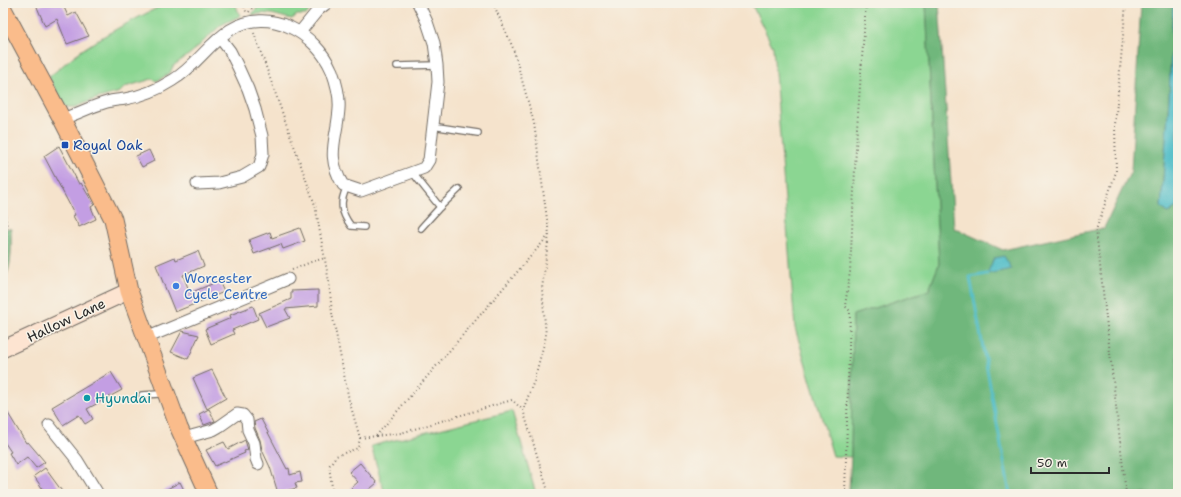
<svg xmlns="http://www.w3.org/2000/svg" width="1181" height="497" viewBox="0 0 1181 497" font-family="'Shantell Sans',sans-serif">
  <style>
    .green { fill: #8bd692; stroke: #5b805e }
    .forest { fill: #70b77c; stroke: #4e7154 }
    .water { fill: #4fbdc8; stroke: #3d747a }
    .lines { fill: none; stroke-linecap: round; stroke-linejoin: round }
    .stream { stroke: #4fbdc8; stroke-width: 3 }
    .building { fill: #c39ee3 }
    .lane-casing { stroke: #726b63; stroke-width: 8 }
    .street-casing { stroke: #726b63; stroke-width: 13 }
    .secondary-casing { stroke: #726b63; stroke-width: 18 }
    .primary-casing { stroke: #726b63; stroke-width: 19 }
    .path { stroke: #726b63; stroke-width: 2; stroke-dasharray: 1 3; stroke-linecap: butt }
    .lane { stroke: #fff; stroke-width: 5.5 }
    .street { stroke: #fff; stroke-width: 11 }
    .secondary { stroke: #fde4d1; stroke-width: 16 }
    .primary { stroke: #fabc8b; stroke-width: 17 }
    .transit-dot { fill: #1a4fb4; stroke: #f7f3e8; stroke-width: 1.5 }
    .shop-dot { fill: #3f7fe0; stroke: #f7f3e8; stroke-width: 1.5 }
    .culture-dot { fill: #0f9aa8; stroke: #f7f3e8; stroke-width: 1.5 }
    .labels { text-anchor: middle; stroke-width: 3; stroke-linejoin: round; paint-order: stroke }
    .transit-label { font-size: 14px; fill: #164399; stroke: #f7f3e8; text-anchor: start }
    .shop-label { font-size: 14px; fill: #366cbe; stroke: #f7f3e8; text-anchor: start }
    .street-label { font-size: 14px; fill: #2b2b2b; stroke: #f7f3e8 }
    .culture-label { font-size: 14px; fill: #0d838f; stroke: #f7f3e8; text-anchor: start }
  </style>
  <rect width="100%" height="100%" fill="#f7f3e8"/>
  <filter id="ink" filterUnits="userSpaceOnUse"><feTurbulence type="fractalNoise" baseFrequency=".025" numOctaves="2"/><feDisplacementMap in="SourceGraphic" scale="8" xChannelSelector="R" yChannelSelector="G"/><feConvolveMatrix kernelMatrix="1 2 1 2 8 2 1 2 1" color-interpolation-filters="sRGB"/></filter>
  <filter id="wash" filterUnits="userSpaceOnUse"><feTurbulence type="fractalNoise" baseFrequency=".012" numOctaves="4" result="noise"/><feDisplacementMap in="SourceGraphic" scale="16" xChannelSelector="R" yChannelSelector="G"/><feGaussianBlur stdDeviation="0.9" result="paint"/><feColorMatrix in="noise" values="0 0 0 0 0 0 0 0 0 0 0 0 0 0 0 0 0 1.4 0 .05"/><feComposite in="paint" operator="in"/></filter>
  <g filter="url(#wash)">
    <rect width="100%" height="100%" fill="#f5e3cc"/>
    <g class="green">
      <path d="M167,3h68l5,13 -19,9 -30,28 -18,13 -3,7 -13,8 -5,-2 -27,8 -5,5 -25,7 -19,8h-9l-5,-4 -13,-26c9,-7 17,-15 26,-22 29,-21 60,-36 92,-52z"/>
      <path d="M265,3h50l-9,12h-9l-5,4c-16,-3 -22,-8 -40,-4l3,-5z"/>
      <polygon points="751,3 926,3 939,264 929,290 853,315 851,457 833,456 795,328 773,47"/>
      <polygon points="512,411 536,494 385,494 371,446"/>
    </g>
    <g class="forest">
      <polygon points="926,3 939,3 954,228 1003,250 1104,228 1131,171 1141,3 1173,3 1169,98 1161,207 1168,213 1178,206 1178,494 850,494 849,489 851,457 853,315 929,290 939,264"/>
      <path d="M3,228l8,1c0,18 2,38 -8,53z"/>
    </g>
    <g class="water">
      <polygon points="1173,3 1178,3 1178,206 1168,213 1161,207 1169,98"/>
      <polygon points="1004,256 1012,269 987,274 994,258"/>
    </g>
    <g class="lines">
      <polyline class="stream" points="987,274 970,277 1010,494"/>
    </g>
    <g id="blocks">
      <g class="building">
        <polygon points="45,3 62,3 68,16 76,12 89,36 67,44 57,19 45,26 37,7"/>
        <polygon points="59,146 79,184 81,183 94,205 91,207 96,219 79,227 73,216 75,215 44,156"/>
        <polygon points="149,150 154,161 142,167 136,156"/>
        <polygon points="300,228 305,241 283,249 281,244 254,254 249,240 270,232 272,238"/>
        <polygon points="198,251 204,266 183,275 190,293 219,281 224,292 175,312 156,265 175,257 176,260"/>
        <polygon points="318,290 318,306 285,309 290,318 266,327 259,313 291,299 291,291"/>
        <polygon points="253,306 258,319 232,330 234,334 211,344 205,329 231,318 230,315"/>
        <polygon points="182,331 199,335 188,359 171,352"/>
        <polygon points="212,370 226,398 207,409 193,378"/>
        <polygon points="111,372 122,390 87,409 93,419 85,424 79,415 63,425 52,407"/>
        <polygon points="3,405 26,443 28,442 45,462 36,468 27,457 16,465 9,453 11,452 3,440"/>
        <polygon points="209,409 215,421 204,425 199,414"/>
        <polygon points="261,419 287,469 289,468 290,475 300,472 302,482 295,483 297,488 278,493 270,467 262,450 260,440 255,428 254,422"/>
        <polygon points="245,440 248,450 244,451 245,453 215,466 206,450 224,442 228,449"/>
        <polygon points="360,463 377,483 364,494 356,494 351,488 358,482 349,472"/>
        <polygon points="45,468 64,494 46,494 34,476"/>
        <polygon points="180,482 186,494 158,494"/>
      </g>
    </g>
  </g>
  <g filter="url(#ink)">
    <use href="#blocks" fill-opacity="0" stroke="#726b63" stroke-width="1"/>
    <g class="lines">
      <defs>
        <g id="lane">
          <polyline points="397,66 437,65"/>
          <polyline points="432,126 478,133"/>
          <polyline points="412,172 440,207 421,228"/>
          <path d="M347,187c-8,15 -6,26 4,39l13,1"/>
          <polyline points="440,207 459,189"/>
          <polyline points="142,395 160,394 164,393"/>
        </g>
        <g id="street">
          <polyline points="300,32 318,10 327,3"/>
          <path d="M62,119c15,-5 30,-13 45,-17 6,-2 12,-2 18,-3 17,-3 34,-10 48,-19 22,-13 35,-36 57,-50 39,-24 85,2 102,41 4,11 8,26 7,38 -2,31 -14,46 4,76l18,6 63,-23 5,-8 9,-78 -1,-17 -3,-22 -7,-21 -9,-19"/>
          <polyline points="197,184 219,183 242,177 259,167 263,154 262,136 255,109 248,89 238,67 230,51 220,38"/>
          <polyline points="146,338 288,279"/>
          <polyline points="49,425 77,460 98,494"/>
          <polyline points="184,438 213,430 220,426 237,414 243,415 247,420 248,430 254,443 256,459 258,464"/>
        </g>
        <polyline id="secondary" points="3,349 129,291"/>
        <polyline id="primary" points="3,9 62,119 113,219 129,291 179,428 209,494"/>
      </defs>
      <use href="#lane" class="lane-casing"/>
      <use href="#street" class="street-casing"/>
      <use href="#secondary" class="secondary-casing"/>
      <use href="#primary" class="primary-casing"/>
      <g class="path">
        <polyline points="243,3 247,14"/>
        <polyline points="493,3 513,48 534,123 549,234 542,289 546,336 534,381 523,410"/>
        <polyline points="249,12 251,9 260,3"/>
        <polyline points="254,33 315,205 329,282 332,313 349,400 360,438 358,448 336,456 329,466 333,494"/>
        <polyline points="3,200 7,228 5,265 3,268"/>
        <polyline points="292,270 311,262 325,258"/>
        <polyline points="376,436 549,235"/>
        <polyline points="360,438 401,433 512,400 523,410 549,494"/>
        <polyline points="845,494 850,311 845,306 850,272 857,128 866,3"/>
        <polyline points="1126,494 1096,230 1116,172 1115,125 1126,3"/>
      </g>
      <use href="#lane" class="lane"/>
      <use href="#street" class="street"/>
      <use href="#secondary" class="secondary"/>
      <use href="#primary" class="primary"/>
    </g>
  </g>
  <rect class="transit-dot" x="61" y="141" width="8" height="8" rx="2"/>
  <circle class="shop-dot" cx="176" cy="286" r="4"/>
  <circle class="culture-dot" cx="87" cy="398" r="4"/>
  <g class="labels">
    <g class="transit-label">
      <text x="73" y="150">Royal Oak</text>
    </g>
    <g class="shop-label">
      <text x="184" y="283">Worcester<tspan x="184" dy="16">Cycle Centre</tspan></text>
    </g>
    <g class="street-label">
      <text transform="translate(66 320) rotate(-25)" y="5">Hallow Lane</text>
    </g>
    <g class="culture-label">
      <text x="95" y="403">Hyundai</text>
    </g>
  </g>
  <rect width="1181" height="497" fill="none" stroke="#f7f3e8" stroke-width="16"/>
  <path d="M1031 467v6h78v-6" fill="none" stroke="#2b2b2b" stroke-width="2"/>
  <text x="1037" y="467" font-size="12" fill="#2b2b2b" stroke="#f7f3e8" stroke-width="3" paint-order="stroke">50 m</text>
</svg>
